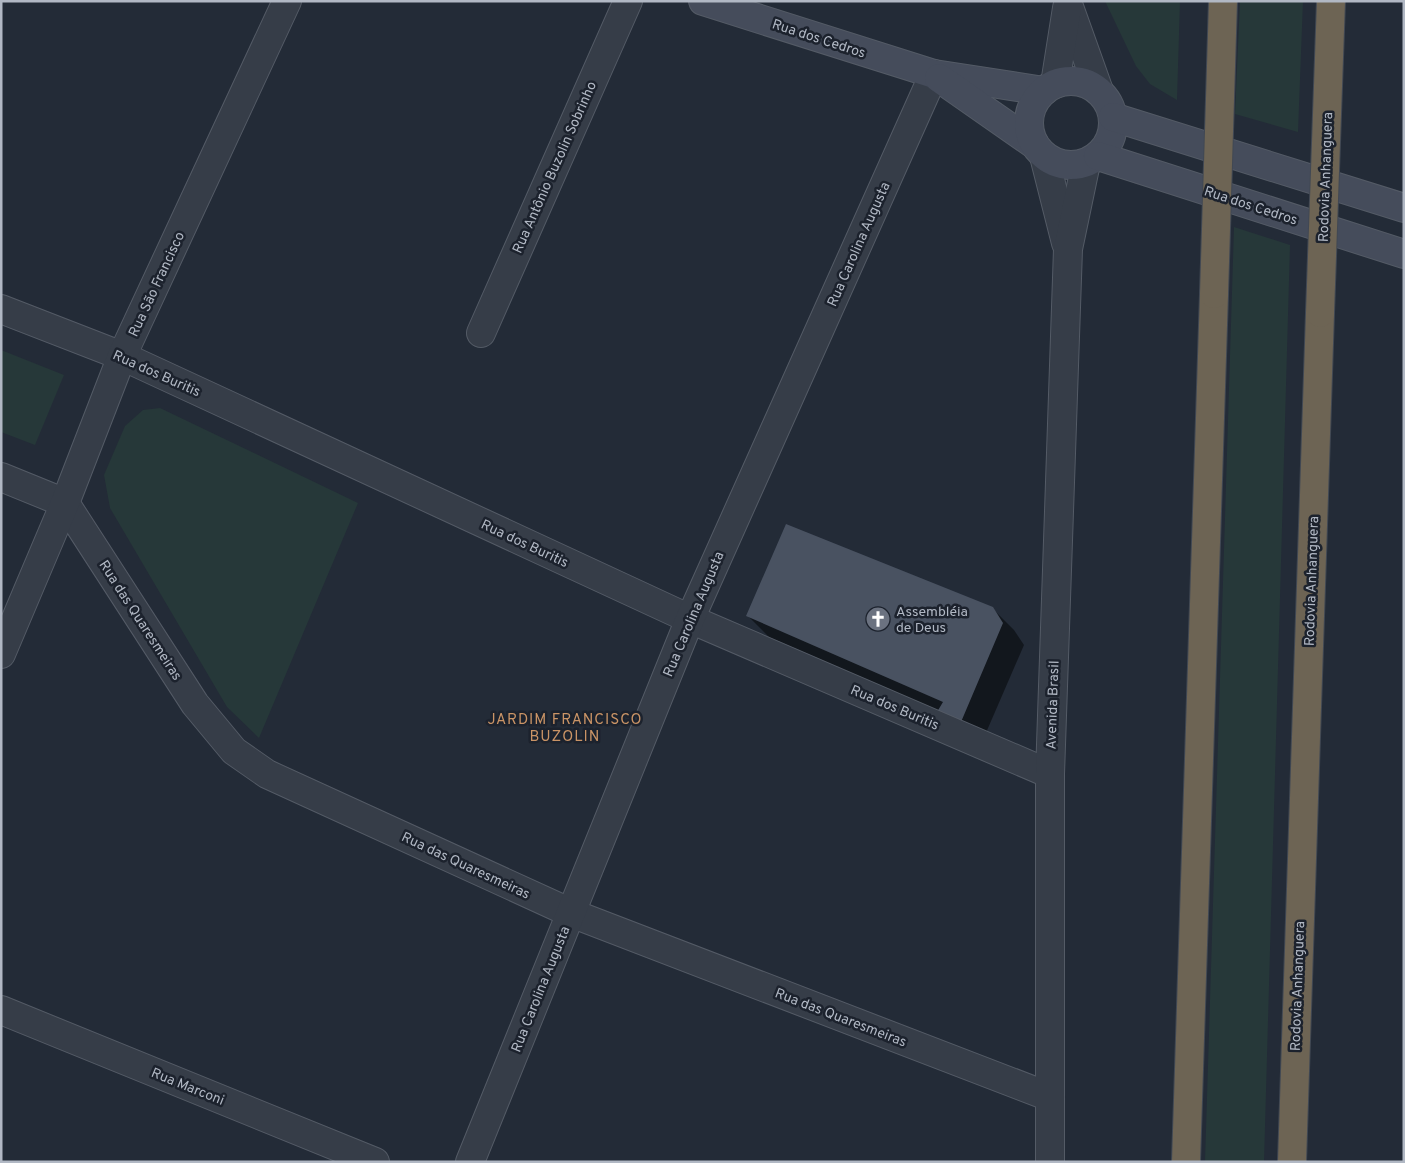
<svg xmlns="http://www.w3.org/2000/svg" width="1405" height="1163" viewBox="0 0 1405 1163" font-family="Overpass,sans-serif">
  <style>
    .green { fill: #263839 }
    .shadow { fill: #0007 }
    .building { fill: #495261 }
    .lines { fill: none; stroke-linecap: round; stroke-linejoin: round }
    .street-casing { stroke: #545b66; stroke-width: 30 }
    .secondary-casing { stroke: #545b66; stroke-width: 30 }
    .highway-casing { stroke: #414853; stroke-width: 30 }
    .street { stroke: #363d48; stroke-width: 28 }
    .secondary { stroke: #454c5b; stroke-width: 28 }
    .highway { stroke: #6d6454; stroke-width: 28 }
    .highway-bridge-casing { stroke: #414853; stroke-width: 30; stroke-linecap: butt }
    .highway-bridge { stroke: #6d6454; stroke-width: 28 }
    .labels { text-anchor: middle; stroke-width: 5; stroke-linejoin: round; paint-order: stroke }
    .street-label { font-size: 14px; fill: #b1b8c4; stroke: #1c222d }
    .poi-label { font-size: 14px; fill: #b1b8c4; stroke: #1c222d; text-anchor: start }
    .neighbourhood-label { font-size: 15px; letter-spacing: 1px; fill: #ca9466; stroke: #1c222d }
  </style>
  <rect width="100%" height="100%" fill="#232b37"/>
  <g class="green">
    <polygon points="1105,1 1180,1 1177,100 1150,84 1136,66"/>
    <polygon points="1240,1 1303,1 1298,132 1235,114"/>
    <polygon points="1234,227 1290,245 1264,1162 1205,1162"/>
    <polygon points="1,350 64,375 35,445 1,432"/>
    <polygon points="160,408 358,503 259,738 227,707 110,508 104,475 125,426 143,410"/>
  </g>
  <polygon class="shadow" points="992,608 1014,630 1024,645 982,742 938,711 769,637 748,616"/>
  <polygon class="building" points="786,524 993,607 1003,623 961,722 937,712 943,702 746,616"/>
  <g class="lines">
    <defs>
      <g id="street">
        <polyline points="1068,4 1099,91"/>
        <polyline points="1055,84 1067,8"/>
        <polyline points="1044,156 1066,243"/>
        <polyline points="1,309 122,356 690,619 1050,774"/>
        <polyline points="481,333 628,1"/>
        <polyline points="1,477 65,503 195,704 234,751 267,774 571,913 1050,1097"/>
        <polyline points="1,654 65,503 122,356 287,1"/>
        <polyline points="1,1010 375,1162"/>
        <polyline points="470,1162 690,619 934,74"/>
        <polyline points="1050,1162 1050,774 1068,249 1086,163"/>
      </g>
      <g id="secondary">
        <polyline points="703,1 934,74 1044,91"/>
        <polyline points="939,78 1035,145"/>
        <circle cx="1071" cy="123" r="42"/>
        <polyline points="1113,117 1404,208"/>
        <polyline points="1098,156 1404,254"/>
      </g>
      <g id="highway">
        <polyline points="1186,1162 1214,294"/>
        <polyline points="1292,1162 1320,313"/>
      </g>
    </defs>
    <use href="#street" class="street-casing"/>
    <use href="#secondary" class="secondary-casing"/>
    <use href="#highway" class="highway-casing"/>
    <use href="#street" class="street"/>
    <use href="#secondary" class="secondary"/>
    <use href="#highway" class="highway"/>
    <defs>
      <g id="highway-bridge">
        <polyline points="1214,294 1223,1"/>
        <polyline points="1320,313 1331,1"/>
      </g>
    </defs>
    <use href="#highway-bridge" class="highway-bridge-casing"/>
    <use href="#highway-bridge" class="highway-bridge"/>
  </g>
  <defs>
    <symbol id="church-disc" viewBox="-11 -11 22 22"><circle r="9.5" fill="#6b7280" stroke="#1c222d"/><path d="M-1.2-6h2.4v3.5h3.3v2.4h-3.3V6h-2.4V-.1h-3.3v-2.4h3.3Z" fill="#fff"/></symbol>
  </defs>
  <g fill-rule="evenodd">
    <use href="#church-disc" x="864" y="605" width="28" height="28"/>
  </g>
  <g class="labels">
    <g class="street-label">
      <text transform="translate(819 38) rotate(18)" y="5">Rua dos Cedros</text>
      <text transform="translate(554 167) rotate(-66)" y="5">Rua Antônio Buzolin Sobrinho</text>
      <text transform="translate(1325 177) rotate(-88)" y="5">Rodovia Anhanguera</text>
      <text transform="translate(1251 205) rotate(18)" y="5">Rua dos Cedros</text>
      <text transform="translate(858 244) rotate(-66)" y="5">Rua Carolina Augusta</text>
      <text transform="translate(156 284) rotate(-65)" y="5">Rua São Francisco</text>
      <text transform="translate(157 373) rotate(24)" y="5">Rua dos Buritis</text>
      <text transform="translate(525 543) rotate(25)" y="5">Rua dos Buritis</text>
      <text transform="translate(1311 581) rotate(-88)" y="5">Rodovia Anhanguera</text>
      <text transform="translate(693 614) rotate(-67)" y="5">Rua Carolina Augusta</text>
      <text transform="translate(141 620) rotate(57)" y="5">Rua das Quaresmeiras</text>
      <text transform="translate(1052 705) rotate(-88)" y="5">Avenida Brasil</text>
      <text transform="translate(895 707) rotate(23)" y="5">Rua dos Buritis</text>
      <text transform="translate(466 865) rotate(25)" y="5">Rua das Quaresmeiras</text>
      <text transform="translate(1297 986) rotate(-88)" y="5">Rodovia Anhanguera</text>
      <text transform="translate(540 989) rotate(-68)" y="5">Rua Carolina Augusta</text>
      <text transform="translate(841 1017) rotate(21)" y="5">Rua das Quaresmeiras</text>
      <text transform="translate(188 1086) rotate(22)" y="5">Rua Marconi</text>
    </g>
    <g class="poi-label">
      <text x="896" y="616">Assembléia<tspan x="896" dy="16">de Deus</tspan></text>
    </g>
    <g class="neighbourhood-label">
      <text x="565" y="724">JARDIM FRANCISCO<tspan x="565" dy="17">BUZOLIN</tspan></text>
    </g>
  </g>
  <rect width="1405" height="1163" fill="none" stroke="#b1b8c4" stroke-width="5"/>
</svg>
